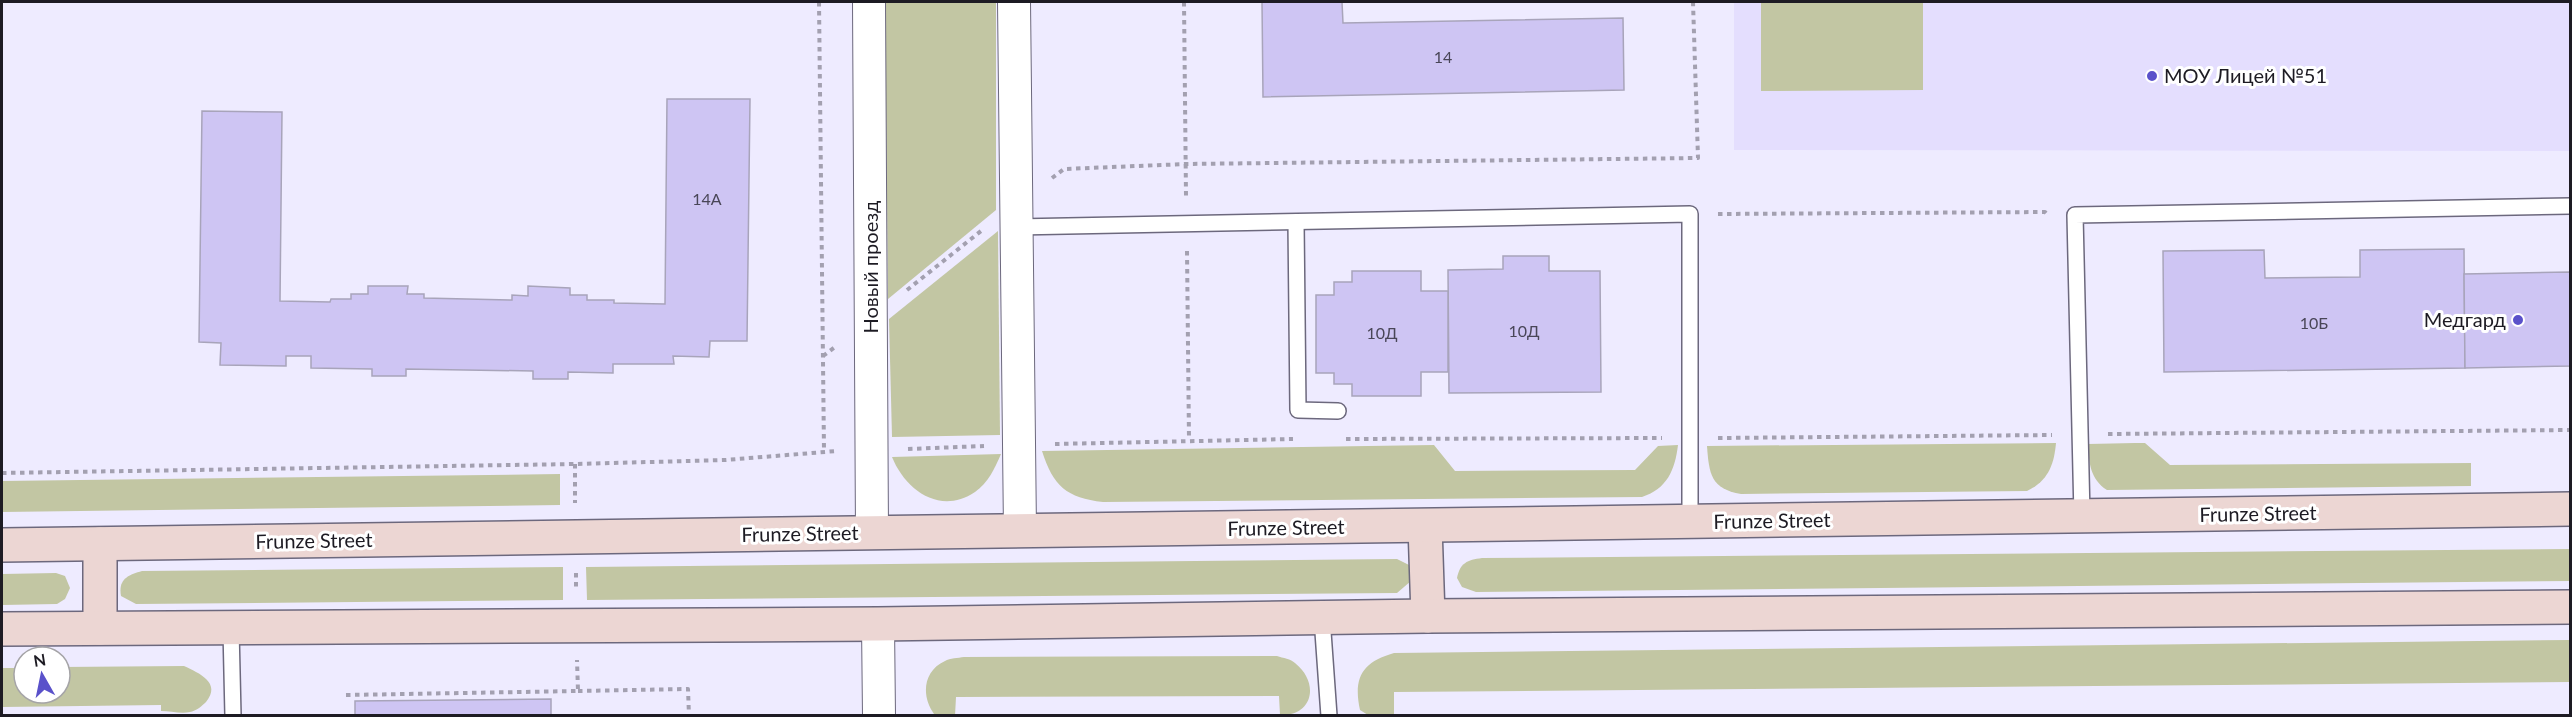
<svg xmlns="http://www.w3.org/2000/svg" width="2572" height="717" viewBox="0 0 2572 717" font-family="Lato,sans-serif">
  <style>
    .built { fill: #e4defe }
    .green { fill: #c2c6a3 }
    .building { fill: #cec5f3; stroke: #a8a4ba; stroke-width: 1.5 }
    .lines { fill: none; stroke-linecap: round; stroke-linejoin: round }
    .service-casing { stroke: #6c687d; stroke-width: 18 }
    .minor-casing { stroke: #6c687d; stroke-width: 34 }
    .secondary-casing { stroke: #6c687d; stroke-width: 36 }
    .path { stroke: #a3a0b0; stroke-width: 4; stroke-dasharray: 4.5 4.5; stroke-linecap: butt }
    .service { stroke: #fff; stroke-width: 15 }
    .minor { stroke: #fff; stroke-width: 32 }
    .secondary { stroke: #ecd6d3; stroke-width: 33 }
    .poi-dot { fill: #5a51ca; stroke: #fff; stroke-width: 2 }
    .labels { text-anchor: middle; stroke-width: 6; stroke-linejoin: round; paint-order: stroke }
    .number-label { font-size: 16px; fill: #494657 }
    .poi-label { font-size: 20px; fill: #1d1b23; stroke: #fff; text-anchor: start }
    .street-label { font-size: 20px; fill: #1d1b23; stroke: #fff }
  </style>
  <rect width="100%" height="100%" fill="#eeebff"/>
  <polygon class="built" points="1734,2 2570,2 2570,151 1734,150"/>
  <g class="green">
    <polygon points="885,2 996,2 996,210 888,299"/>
    <polygon points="1761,2 1923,2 1923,90 1761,91"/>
    <polygon points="998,231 1000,435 892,437 889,319"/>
    <path d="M2056,443c-2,22 -8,38 -29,48l-286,3c-30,-5 -32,-20 -34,-48z"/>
    <path d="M2135,443h10l25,22 301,-2v23l-364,4c-17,-11 -18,-27 -19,-46z"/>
    <path d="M1434,445l21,26 180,-1 23,-24 20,-1c-3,25 -11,44 -36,52l-539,5c-36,-4 -50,-16 -61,-51z"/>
    <path d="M1001,454c-6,14 -13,29 -26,38 -36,24 -70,-3 -83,-35z"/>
    <polygon points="560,474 560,505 2,512 2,481"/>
    <path d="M2570,549v32l-1094,11 -14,-5 -5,-9c3,-15 10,-18 25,-20z"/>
    <polygon points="1397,559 1411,566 1411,581 1397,593 587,600 586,567"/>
    <path d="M563,567v33l-427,4 -15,-8c-3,-17 7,-21 21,-25z"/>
    <polygon points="56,573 65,576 70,588 65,599 57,604 2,605 2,574"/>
    <path d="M2570,640v42l-1176,10v24l-26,-1 -8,-5c-7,-32 2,-48 34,-57z"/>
    <path d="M1277,656c6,2 14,3 18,7 25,20 18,53 -15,52l-1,-19 -323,1 -1,19 -21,-2c-13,-18 -11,-43 11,-53 5,-3 13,-3 19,-4z"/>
    <path d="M184,666c15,7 38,17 22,36 -4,4 -10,9 -16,10 -9,2 -20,-1 -29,-1v-6l-159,2v-39h22v25h36v-26z"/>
  </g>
  <g class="building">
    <polygon points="1262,2 1342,2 1343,23 1623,18 1624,90 1263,97"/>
    <polygon points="667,99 750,99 747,341 710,341 709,357 673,356 674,364 613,364 613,373 568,372 568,379 533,379 533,371 406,369 406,376 372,376 372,369 311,368 311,356 286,356 286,366 220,365 221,343 199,342 202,111 282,112 280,301 330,302 331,299 351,299 351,294 368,294 368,286 408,286 407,294 424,294 424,298 512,300 512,295 528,296 528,286 570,288 570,295 587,295 587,300 614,300 614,303 665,304"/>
    <polygon points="2464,249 2465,368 2164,372 2163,251 2264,250 2265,278 2360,277 2360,250"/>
    <polygon points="1503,256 1549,256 1549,271 1600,271 1601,392 1449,393 1448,270 1503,269"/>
    <polygon points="1352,271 1421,271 1421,291 1448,291 1448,372 1421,372 1421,396 1352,396 1352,384 1334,384 1334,373 1316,373 1316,295 1334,295 1334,282 1352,282"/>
    <polygon points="2570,272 2570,366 2465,368 2464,274"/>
    <polygon points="551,699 551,716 355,716 355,701"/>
  </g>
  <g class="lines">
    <defs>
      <g id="service">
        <polyline points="1296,222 1298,410 1338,411"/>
        <polyline points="1016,227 1690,214 1690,522"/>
        <polyline points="2082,516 2075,215 2570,206"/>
        <polyline points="1322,618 1329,716"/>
        <polyline points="231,629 233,716"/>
      </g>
      <g id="minor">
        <polyline points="869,2 872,533"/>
        <polyline points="1014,2 1020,531"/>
        <polyline points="878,624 879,716"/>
      </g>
      <g id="secondary">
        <polyline points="1425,526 1428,616"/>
        <polyline points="2,545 2570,509"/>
        <polyline points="100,628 100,544"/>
        <polyline points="2,629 878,624 1428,616 2570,607"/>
      </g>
    </defs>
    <use href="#service" class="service-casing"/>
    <use href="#minor" class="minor-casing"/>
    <use href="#secondary" class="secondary-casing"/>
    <g class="path">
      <polyline points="819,2 824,451"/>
      <polyline points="1184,2 1186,196"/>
      <polyline points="1052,178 1064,169 1186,164 1698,158 1693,2"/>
      <polyline points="1718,214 2045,212 2048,215"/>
      <polyline points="1187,251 1189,440"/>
      <polyline points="907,290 981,231"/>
      <polyline points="823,356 835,347"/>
      <polyline points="2108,434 2570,430"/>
      <polyline points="1718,438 2052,435"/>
      <polyline points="1346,439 1662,438"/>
      <polyline points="1055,444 1293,439"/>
      <polyline points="908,449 984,446"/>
      <polyline points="575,464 575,503"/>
      <polyline points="2,473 575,464 725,460 837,451"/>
      <polyline points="576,573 576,589"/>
      <polyline points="578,691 688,689 689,716"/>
      <polyline points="346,695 578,691 577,660"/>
    </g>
    <use href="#service" class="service"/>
    <use href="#minor" class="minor"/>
    <use href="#secondary" class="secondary"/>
  </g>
  <g class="poi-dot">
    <circle cx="2152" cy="76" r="6"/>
    <circle cx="2518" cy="320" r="6"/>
  </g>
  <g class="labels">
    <g class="number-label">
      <text x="1443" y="63">14</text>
      <text x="707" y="205">14А</text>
      <text x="2314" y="329">10Б</text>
      <text x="1524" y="337">10Д</text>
      <text x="1382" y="339">10Д</text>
    </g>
    <g class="poi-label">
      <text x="2164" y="83">МОУ Лицей №51</text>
      <text x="2506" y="327" text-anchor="end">Медгард</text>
    </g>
    <g class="street-label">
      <text transform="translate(871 267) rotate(-90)" y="7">Новый проезд</text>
      <text transform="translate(2258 514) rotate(-1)" y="7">Frunze Street</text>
      <text transform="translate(1772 521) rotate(-1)" y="7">Frunze Street</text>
      <text transform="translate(1286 528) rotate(-1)" y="7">Frunze Street</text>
      <text transform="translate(800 534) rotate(-1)" y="7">Frunze Street</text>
      <text transform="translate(314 541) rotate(-1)" y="7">Frunze Street</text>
    </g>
  </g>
  <rect width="2572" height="717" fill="none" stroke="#1d1b23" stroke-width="6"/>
  <g transform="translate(42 675) rotate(351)"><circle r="28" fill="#ffffff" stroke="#a5a4a7" stroke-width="1.5"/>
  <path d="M0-4.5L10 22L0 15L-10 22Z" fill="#5a51ca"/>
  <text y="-9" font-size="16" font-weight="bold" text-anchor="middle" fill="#1d1b23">N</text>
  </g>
</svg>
